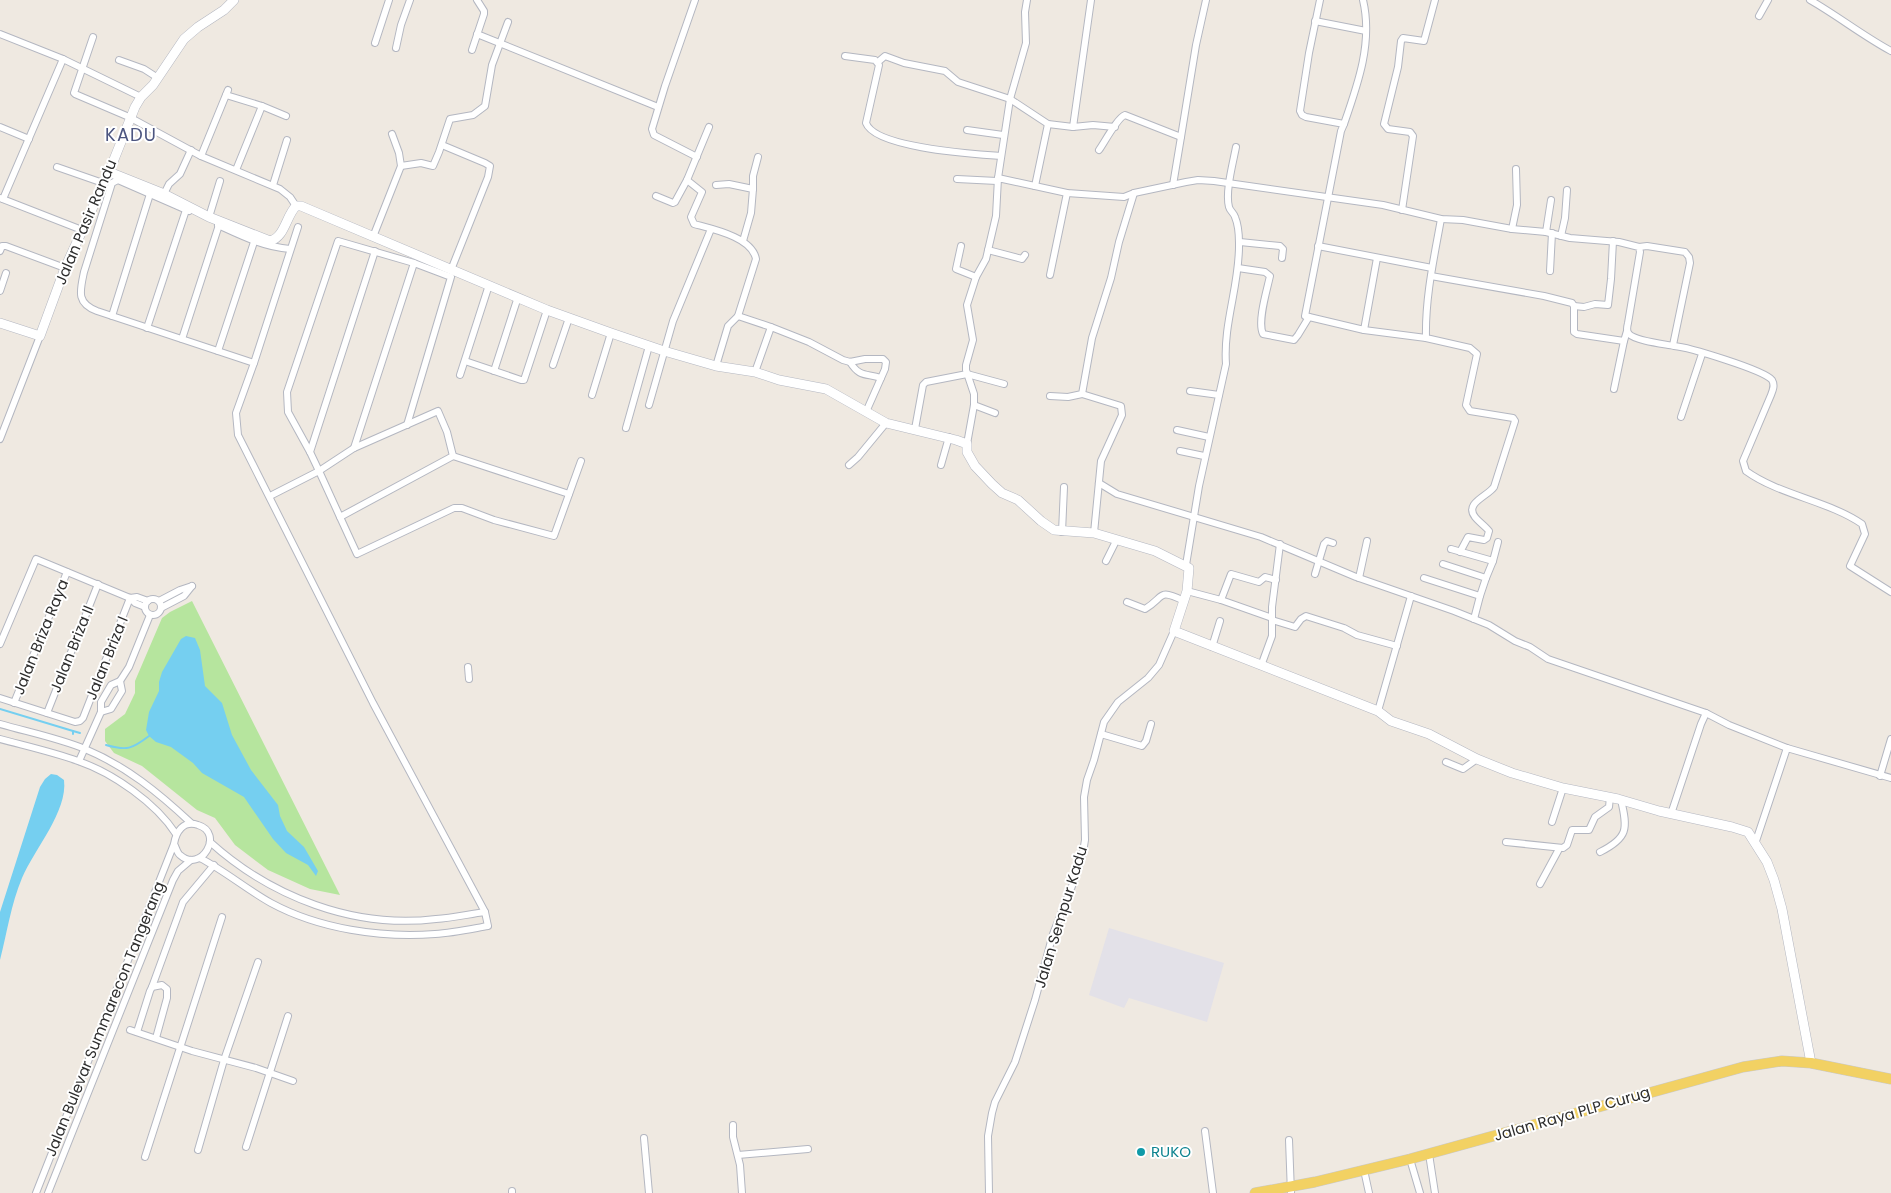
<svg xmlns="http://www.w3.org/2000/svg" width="1891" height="1193" viewBox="0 0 1891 1193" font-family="Poppins,sans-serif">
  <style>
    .industrial { fill: #e3e1e8 }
    .green { fill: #b6e59e }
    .water { fill: #75cff0 }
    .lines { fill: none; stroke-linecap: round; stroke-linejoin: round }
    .stream { stroke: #75cff0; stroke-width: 2 }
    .street-casing { stroke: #b4b7c1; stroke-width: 8 }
    .secondary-casing { stroke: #b4b7c1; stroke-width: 10 }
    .primary-casing { stroke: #c9c9c9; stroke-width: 11 }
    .street { stroke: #fff; stroke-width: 6 }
    .secondary { stroke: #fff; stroke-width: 9 }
    .primary { stroke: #f2d163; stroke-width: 10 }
    .culture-dot { fill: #0f9aa8; stroke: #fff; stroke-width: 2 }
    .labels { text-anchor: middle; stroke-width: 4; stroke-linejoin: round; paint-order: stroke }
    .street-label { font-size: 15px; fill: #2e2e2e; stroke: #fff }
    .culture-label { font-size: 15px; fill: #0d838f; stroke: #fff; text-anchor: start }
    .quarter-label { font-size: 18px; letter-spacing: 1px; fill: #4d5680; stroke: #fff }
  </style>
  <rect width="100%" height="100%" fill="#efe9e1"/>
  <polygon class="industrial" points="1109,928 1224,963 1207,1022 1129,998 1124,1008 1089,995"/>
  <polygon class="green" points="192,601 340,895 310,889 268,870 235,845 215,818 197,810 142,766 114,753 105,741 105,729 125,714 135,693 135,681 162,618 170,612"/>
  <g class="water">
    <polygon points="186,636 195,638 200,650 205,686 222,703 232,735 251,770 278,805 280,816 287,831 304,847 318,871 316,876 308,865 286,853 273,839 244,797 202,773 193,763 171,747 156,742 149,736 146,730 149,712 159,691 159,682 162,672 181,639"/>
    <path d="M51,774l6,1 7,5c4,31 -30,70 -42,98 -11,26 -15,55 -22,82v-48l40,-125 5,-8z"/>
  </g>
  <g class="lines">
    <g class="stream">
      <polyline points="0,709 73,731"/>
      <polyline points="73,734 73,731 80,733"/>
      <path d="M106,745c21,6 26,4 43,-9"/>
    </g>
    <defs>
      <g id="street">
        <polyline points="695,0 665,86 652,129 654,135 697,157"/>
        <polyline points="1091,0 1073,127 1093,125 1115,127"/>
        <polyline points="1320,0 1309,53 1300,111 1302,115 1306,117 1344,124 1341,131 1305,316 1364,330 1377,258"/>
        <path d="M1810,0c28,16 53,36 81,51"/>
        <polyline points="1759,16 1768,0"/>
        <polyline points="1315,21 1366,31"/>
        <polyline points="0,34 63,59 141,97"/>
        <polyline points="477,34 658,107"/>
        <polyline points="93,37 74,93 75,94 129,117 201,156 280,189 290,197 296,206"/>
        <polyline points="375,43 389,0"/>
        <polyline points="396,48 401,25 410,0"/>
        <polyline points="472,50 484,14 484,11 477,0"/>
        <path d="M845,56l30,4 4,5 -13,58c9,25 109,31 134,33"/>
        <polyline points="119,60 144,69 158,78"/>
        <polyline points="878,62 885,56 904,63 945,71 958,82 1010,99 1048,124 1073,127"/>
        <polyline points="226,95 262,106 236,170"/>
        <polyline points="262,106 286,116"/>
        <path d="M1344,124c14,-40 29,-82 19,-124"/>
        <polyline points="0,127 29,139"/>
        <path d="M709,127l-22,53 15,12 -11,25 3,7c18,5 58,13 62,35l-18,57 -10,10 -12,40"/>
        <polyline points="967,130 1003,135"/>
        <polyline points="442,145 485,163 490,166 488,177 451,270"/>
        <path d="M1099,150c5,-7 19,-33 26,-35l56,22 15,-92 10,-45"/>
        <polyline points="201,156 228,90"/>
        <polyline points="401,166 421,163 433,166 439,152 450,119 473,115 485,106 492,65 508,22"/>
        <polyline points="57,167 103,183"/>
        <polyline points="998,178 1010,99 1026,43 1025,12 1027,0"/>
        <polyline points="957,179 997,181"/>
        <polyline points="273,185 287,140"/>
        <polyline points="716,185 729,184 753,189 751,213 743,241"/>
        <polyline points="1173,185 1181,137"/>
        <polyline points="1035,186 1048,124"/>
        <polyline points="753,189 753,176 758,157"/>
        <polyline points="164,194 169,184 180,174 191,150"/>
        <polyline points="656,196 673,203 675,202 687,180"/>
        <polyline points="0,198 82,230"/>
        <polyline points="3,199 63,59"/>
        <polyline points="1402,210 1413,136 1410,132 1388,129 1384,124 1398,67 1401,41 1403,38 1424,41 1435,0"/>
        <path d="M189,211l-71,-31 -6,3 -28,89c-4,19 -8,31 13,39l157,52 -18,50 2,22 135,268 112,209 3,14c-17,3 -35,7 -53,8 -54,4 -116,-5 -164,-31 -25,-14 -46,-32 -71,-45"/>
        <polyline points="209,217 220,181"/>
        <path d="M1441,219c-7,39 -16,79 -15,119l44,10 7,6 -11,51 4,6 43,7 2,3 -21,66c-6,9 -30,16 -19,30 4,5 10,9 14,14l-2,7 -3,2 -16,-3 -8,15"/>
        <path d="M218,225c24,11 46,22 72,24"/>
        <polyline points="1512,229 1517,205 1516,169"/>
        <polyline points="1546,232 1551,200"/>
        <polyline points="1561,236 1565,218 1567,190"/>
        <polyline points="373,237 401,166 399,153 392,134"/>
        <polyline points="1240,242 1280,246 1283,249 1282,258"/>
        <polyline points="961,246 956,269 976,277 967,305 973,340 966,365 966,370 974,394 974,405 967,444"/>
        <polyline points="1318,246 1432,268"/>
        <polyline points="1639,247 1647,246 1685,252 1689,257 1690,263 1673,345"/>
        <polyline points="988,250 1022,259 1025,255"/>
        <polyline points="0,251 2,246 6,246 65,268"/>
        <path d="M1238,268l27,4 5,4c-3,14 -13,46 -7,58l31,6 4,-5 11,-18"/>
        <polyline points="1550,271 1552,233"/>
        <polyline points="1050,275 1067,193"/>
        <polyline points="1431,276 1544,296 1572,303 1574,306 1574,332 1577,334 1624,341 1627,331"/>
        <path d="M976,277l10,-18 10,-43 2,-38 69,15 57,4 10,-4 52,-11 12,-2 16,1 169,24 58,14 22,1 49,9 34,3 24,6 49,4 20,5 1,5 -12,71c-1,4 -2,8 1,11 7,7 35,10 45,12 14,1 90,24 98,34 3,5 1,10 -1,15l-28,66 3,10c33,24 83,30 116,53l3,10 -15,32 41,26"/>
        <polyline points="0,291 6,273"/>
        <polyline points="1574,306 1584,307 1595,304 1608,305 1611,279 1613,241"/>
        <polyline points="112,316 150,194"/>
        <polyline points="738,316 771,327"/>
        <polyline points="147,328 186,210"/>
        <polyline points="1364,330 1426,338"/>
        <polyline points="182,339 219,225"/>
        <polyline points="218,351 254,242"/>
        <polyline points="465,361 521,380 524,380 547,310"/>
        <path d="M850,362c10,16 16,11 31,16"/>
        <polyline points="254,363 298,227"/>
        <polyline points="553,365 569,318"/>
        <polyline points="494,371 518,297"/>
        <polyline points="755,372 771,327 809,342 843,360 850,362 865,359 883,359 886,362 885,369 866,412"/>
        <polyline points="460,375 489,285"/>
        <polyline points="1614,389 1624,341"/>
        <polyline points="1190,391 1219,395"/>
        <polyline points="1082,394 1121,406 1122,415 1101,461 1094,533"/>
        <polyline points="592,395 611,333"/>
        <polyline points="1050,396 1068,397 1082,394 1092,338 1111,278 1119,242 1134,193"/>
        <polyline points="649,405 673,321 711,229"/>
        <polyline points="974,405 995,413"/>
        <polyline points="1681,417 1702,354"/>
        <polyline points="626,428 649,346"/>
        <polyline points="915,429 923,385 926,382 967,374 1004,384"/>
        <polyline points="1177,430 1209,437"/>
        <polyline points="0,439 40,336"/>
        <polyline points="354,448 414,263"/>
        <polyline points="1180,451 1204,456"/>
        <polyline points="310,452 288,412 287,392 338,241 414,263 451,277 407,425"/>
        <polyline points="453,456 569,494"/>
        <polyline points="849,465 858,457 886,423"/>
        <polyline points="941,465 949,437"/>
        <polyline points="1099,483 1117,494 1261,537 1356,577 1454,611 1489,625 1515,641 1530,647 1548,659 1706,713"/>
        <polyline points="270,496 319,471 340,517 453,456 447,432 438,411 354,448 319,471 310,452 375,251"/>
        <polyline points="340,517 357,554 454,508 462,508 494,520 554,536 581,461"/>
        <polyline points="1062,532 1064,487"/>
        <polyline points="1451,549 1493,561"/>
        <polyline points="1106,561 1116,541"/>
        <polyline points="1443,564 1486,578 1480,596"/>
        <path d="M1186,565l13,-79 27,-122c-3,-41 14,-80 13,-121 0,-8 -1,-19 -4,-26 -1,-4 -5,-6 -6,-10 -4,-15 4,-44 7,-60"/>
        <polyline points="1315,574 1324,544 1327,541 1333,543"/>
        <polyline points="1359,578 1367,541"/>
        <polyline points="1424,578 1480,596 1474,619"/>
        <polyline points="1486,578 1493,561 1498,542"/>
        <polyline points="1187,591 1221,600 1231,574 1259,582 1265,577 1276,580"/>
        <polyline points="130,598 135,603 145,607"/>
        <circle cx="153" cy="607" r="8"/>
        <polyline points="1221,600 1272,618"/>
        <polyline points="159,601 180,590 192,586"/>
        <path d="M1127,602l18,7c20,-12 12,-21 39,-8"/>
        <polyline points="161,608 184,596 192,586"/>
        <polyline points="1272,620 1295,627 1301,619 1306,616 1344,628 1357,635 1397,646"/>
        <polyline points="0,644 36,559 130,598 137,597 148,601"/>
        <polyline points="1212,647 1220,621"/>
        <polyline points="1261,666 1272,636 1272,607 1280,544"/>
        <polyline points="468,667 469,679"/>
        <polyline points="0,698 75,722 80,721 83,718 130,598"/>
        <polyline points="14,703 67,572"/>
        <polyline points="1378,711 1411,596"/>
        <polyline points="101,712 111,709 122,691 120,681"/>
        <polyline points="47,713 98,584"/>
        <path d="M0,724c28,8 58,14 85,25 41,17 74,44 106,74"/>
        <polyline points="1101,734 1142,746 1146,741 1151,724"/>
        <path d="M0,739c26,7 53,13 78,22 35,12 78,42 98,73"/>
        <polyline points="79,761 101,712 101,702 111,685 120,681 129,667 150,615"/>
        <polyline points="1446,762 1463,769 1477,759"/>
        <polyline points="1880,776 1891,739"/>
        <polyline points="1671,814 1701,724 1706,713 1729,725 1787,748"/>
        <polyline points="1552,822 1563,788"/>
        <polyline points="1756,841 1787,748 1891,778"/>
        <path d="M210,842c61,55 144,87 226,77 17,-1 33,-5 49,-7"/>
        <polyline points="1506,842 1563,848 1567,845 1572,830 1589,830 1595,817 1609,807 1610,797"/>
        <path d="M1600,852c28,-14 28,-23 21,-52"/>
        <polyline points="1540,884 1559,849"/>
        <polyline points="152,987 183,902 214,865"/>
        <polyline points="130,1030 192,1051 256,1068 293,1081"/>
        <polyline points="137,1032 150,991 152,987 162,985 167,989 167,998 156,1038"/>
        <polyline points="733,1125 733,1137 740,1165 742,1193"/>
        <polyline points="1205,1131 1213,1193"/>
        <polyline points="644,1138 649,1193"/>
        <polyline points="1289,1140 1291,1193"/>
        <polyline points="246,1147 288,1016"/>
        <polyline points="198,1150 224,1060 258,962"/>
        <polyline points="1429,1154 1435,1193"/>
        <polyline points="738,1155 808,1149"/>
        <polyline points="145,1157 222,917"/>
        <polyline points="1410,1159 1420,1193"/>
        <polyline points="1364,1170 1369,1193"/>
        <polyline points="512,1191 512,1193"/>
        <path d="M36,1193l138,-349c2,-12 9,-24 24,-19 27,8 3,49 -18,30 -3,-2 -4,-8 -6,-11"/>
        <polyline points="48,1193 173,880 178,871 191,860"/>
        <polyline points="989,1193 988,1136 992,1113 995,1102 1015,1062 1035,1000 1053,934 1074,881 1083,852 1085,840 1084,797 1087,780 1094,760 1104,722 1118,702 1148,678 1159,665 1174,631"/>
      </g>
      <g id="secondary">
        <path d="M109,172l55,22 45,23 61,24c15,-4 16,-25 26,-35h5l246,104 64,23 53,18 52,15 39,6 24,8 47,9 60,34 70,17 11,4v8l8,14 17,18 10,9 16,7 23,21 13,9 40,3 61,18 34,17 -2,23 -13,40 204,80 13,10 38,13 48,25 35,14 51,15 55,11 41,12 73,16 16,5 19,30 7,18 8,29 29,154"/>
        <polyline points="0,323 40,336 65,268 109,172 135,107 141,97 153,85 184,39 198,27 224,10 234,0"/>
      </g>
      <polyline id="primary" points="1255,1193 1315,1182 1410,1159 1743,1067 1782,1061 1811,1063 1891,1079"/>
    </defs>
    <use href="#street" class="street-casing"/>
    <use href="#secondary" class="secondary-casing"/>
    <use href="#primary" class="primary-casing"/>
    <use href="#street" class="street"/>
    <use href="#secondary" class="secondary"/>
    <use href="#primary" class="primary"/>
  </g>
  <circle class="culture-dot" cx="1141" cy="1152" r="5"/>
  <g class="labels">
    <g class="street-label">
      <text transform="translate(86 222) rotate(-67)" y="5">Jalan Pasir Randu</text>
      <text transform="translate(41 637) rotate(-68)" y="5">Jalan Briza Raya</text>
      <text transform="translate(72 649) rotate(-68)" y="5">Jalan Briza II</text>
      <text transform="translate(107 658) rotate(-68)" y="5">Jalan Briza I</text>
      <text transform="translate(1061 917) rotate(-73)" y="5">Jalan Sempur Kadu</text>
      <text transform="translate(105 1019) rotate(-68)" y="5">Jalan Bulevar Summarecon Tangerang</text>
      <text transform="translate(1572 1114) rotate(-16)" y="5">Jalan Raya PLP Curug</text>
    </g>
    <g class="culture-label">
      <text x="1151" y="1157">RUKO</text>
    </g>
    <g class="quarter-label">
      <text x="131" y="141">KADU</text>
    </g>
  </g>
</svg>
